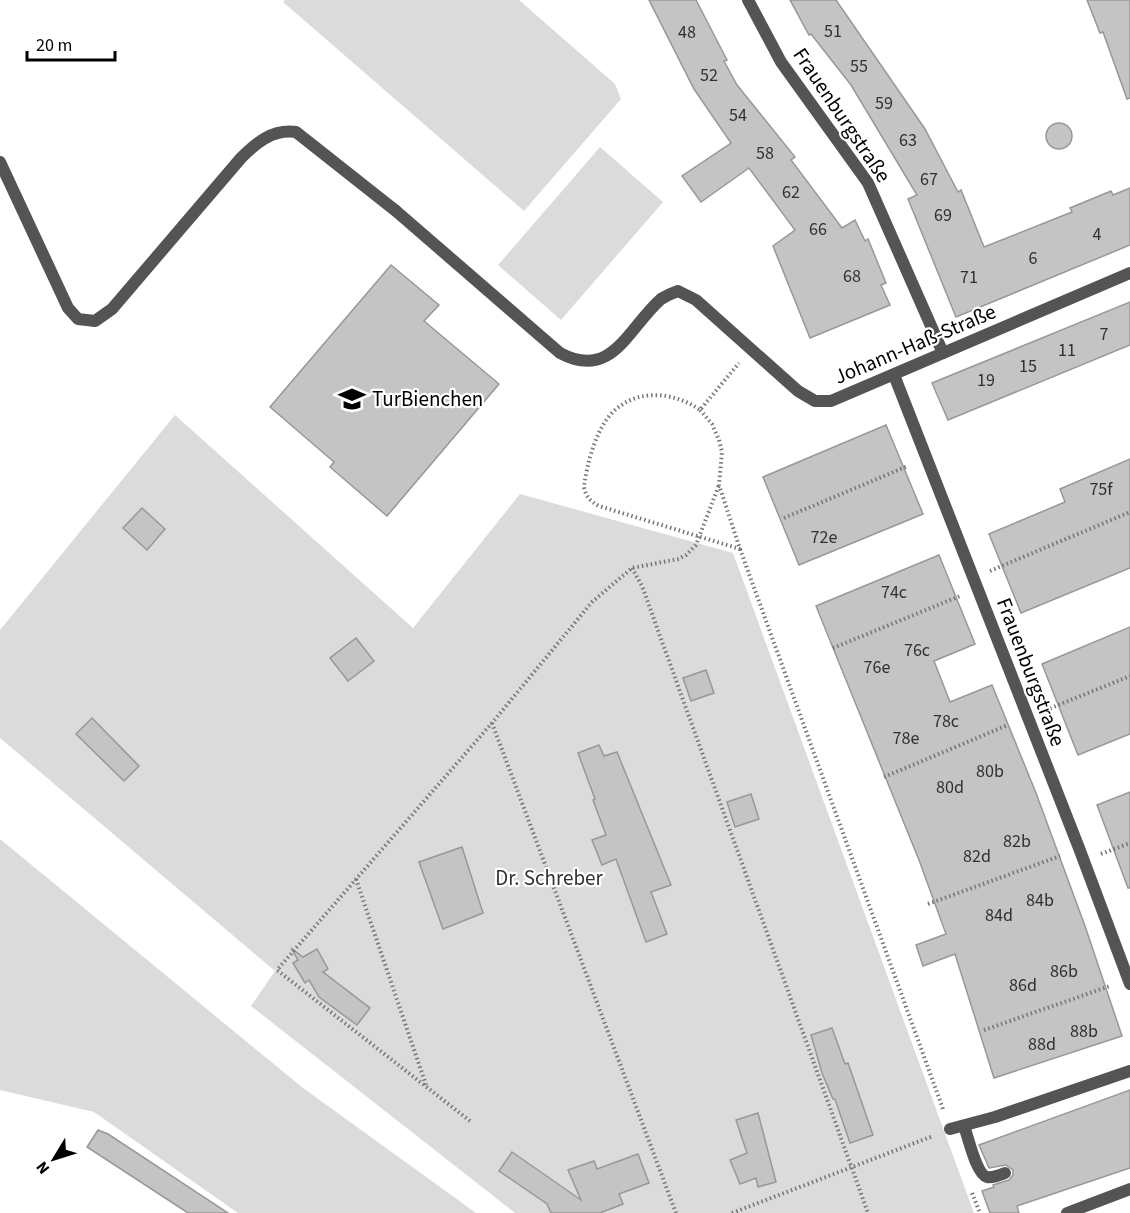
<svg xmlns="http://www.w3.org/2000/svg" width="1130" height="1213" viewBox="0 0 1130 1213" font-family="'Source Sans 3',sans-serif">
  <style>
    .green { fill: #dbdbdb }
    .building { fill: #c4c4c4; stroke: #989898; stroke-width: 1.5 }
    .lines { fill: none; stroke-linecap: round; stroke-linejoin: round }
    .path { stroke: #767676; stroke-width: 4; stroke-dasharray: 1.5 3; stroke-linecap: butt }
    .service { stroke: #545454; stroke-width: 12 }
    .minor { stroke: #545454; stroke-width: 12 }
    .labels { text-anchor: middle; stroke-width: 4.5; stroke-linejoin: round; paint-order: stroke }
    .number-label { font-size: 18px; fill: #313131 }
    .street-label { font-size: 21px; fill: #000; stroke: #fff }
    .poi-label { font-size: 21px; fill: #000; stroke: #fff; text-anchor: start }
    .park-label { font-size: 21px; fill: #323232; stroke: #fff }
  </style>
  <rect width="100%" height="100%" fill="#fff"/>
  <g class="green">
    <polygon points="285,0 519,0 615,84 621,99 524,211 283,2"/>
    <polygon points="600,147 663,202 561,320 498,265"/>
    <polygon points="175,415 413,628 520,494 733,553 974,1213 515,1213 251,1006 275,971 0,738 0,630"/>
    <polygon points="0,839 303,1088 476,1213 238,1213 94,1112 0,1090"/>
  </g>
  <g class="building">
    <polygon points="649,0 696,0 727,60 724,61 737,85 795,157 791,160 842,228 855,220 865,241 868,239 886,283 881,285 890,305 810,338 773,246 795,230 749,168 701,202 682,176 731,143 694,89"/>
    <polygon points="790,0 836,0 925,129 958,192 961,190 984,247 1072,212 1070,208 1111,191 1113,195 1130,188 1130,245 956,317 908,199 917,195 851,85 811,34 809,35"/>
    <polygon points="1087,0 1130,0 1130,98 1127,99 1103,32 1100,33"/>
    <circle cx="1059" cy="136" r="13"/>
    <polygon points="391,265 439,305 424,321 499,384 387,516 330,467 334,462 270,407"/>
    <polygon points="1130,302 1130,345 948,420 932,383"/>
    <polygon points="886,425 923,514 799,565 763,477"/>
    <polygon points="1130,459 1130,568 1021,613 989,534 1065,502 1060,489"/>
    <polygon points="142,508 165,529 147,550 123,528"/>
    <polygon points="939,555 975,644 934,661 950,702 992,685 1036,793 1085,926 1122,1036 994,1078 955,954 923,966 916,945 946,934 919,860 816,606"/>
    <polygon points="1130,627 1130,734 1078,755 1042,664"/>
    <polygon points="356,638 374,661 348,681 330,658"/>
    <polygon points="706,670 714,693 691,701 683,678"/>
    <polygon points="92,718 139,766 124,781 76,734"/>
    <polygon points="599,745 604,756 617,752 671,885 651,892 667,934 646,942 616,859 602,865 592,840 606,835 593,800 595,799 578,753"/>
    <polygon points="1130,792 1130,888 1128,888 1097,805"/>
    <polygon points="751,794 759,819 735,827 727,802"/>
    <polygon points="462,847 483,913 443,929 419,862"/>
    <polygon points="291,948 303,957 317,949 328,969 323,972 370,1008 357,1025 319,997 309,980 305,983 293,963 298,960"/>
    <polygon points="832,1028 845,1064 848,1063 873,1135 850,1143 835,1099 833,1099 822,1073 811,1035"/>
    <polygon points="1130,1090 1130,1168 1017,1206 1019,1213 990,1213 982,1191 994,1187 993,1185 1009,1180 1013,1175 1013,1170 1006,1165 989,1168 979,1145"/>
    <polygon points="758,1113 776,1182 758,1187 756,1178 740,1184 730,1160 747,1153 736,1120"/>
    <polygon points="98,1130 108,1134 228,1213 188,1213 87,1147"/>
    <polygon points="512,1152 581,1200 568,1170 594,1161 597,1169 638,1154 649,1183 619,1194 623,1204 600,1213 551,1213 547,1204 499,1171"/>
  </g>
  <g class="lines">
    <g class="path">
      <path d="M700,410l12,14 7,16 3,12 -3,33 21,64 -141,-43c-9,-5 -13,-9 -15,-19 3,-23 11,-55 27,-73 24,-26 62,-23 89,-4l39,-47"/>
      <polyline points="784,518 908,466"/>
      <polyline points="740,549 943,1109"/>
      <polyline points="632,568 642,586 868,1213"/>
      <polyline points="990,571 1130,512"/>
      <polyline points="833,648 960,596"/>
      <polyline points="1046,710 1130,676"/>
      <polyline points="492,723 676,1213"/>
      <polyline points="884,777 1008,725"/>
      <polyline points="1101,854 1130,843"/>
      <polyline points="356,879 427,1088"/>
      <polyline points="928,904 1060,856"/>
      <polyline points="984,1030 1110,986"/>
      <polyline points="470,1121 277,970 492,723 592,602 632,568 678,559 686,555 696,545 719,485"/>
      <polyline points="972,1193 980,1213"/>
      <polyline points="732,1213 933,1136"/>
    </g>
    <g class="service">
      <path d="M0,162l68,146 10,11 17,2 17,-12 129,-151c15,-15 31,-29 55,-26l100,79"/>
      <path d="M964,1126c4,10 12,48 23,51 6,1 13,-2 18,-4"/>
      <polyline points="1067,1213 1130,1189"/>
    </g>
    <g class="minor">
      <polyline points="748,0 781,62 868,183 943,353"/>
      <path d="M396,211l164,142c52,28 68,-25 101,-54 5,-3 11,-6 17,-8l18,9 102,91 17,10h16l299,-128"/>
      <polyline points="894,375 1079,848 1130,984"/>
      <polyline points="950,1129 995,1117 1130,1071"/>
    </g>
  </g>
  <defs>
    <symbol id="school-bare" viewBox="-9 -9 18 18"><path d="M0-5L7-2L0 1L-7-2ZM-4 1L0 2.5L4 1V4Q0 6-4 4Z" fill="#000" stroke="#fff" stroke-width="2.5" paint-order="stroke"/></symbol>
  </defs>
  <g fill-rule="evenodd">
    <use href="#school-bare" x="333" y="380" width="38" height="38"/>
  </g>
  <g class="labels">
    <g class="number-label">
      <text x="833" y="37">51</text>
      <text x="687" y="38">48</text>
      <text x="859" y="72">55</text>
      <text x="709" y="81">52</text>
      <text x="884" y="109">59</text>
      <text x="738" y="121">54</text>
      <text x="908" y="146">63</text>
      <text x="765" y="159">58</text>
      <text x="929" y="185">67</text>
      <text x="791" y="198">62</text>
      <text x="943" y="221">69</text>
      <text x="818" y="235">66</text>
      <text x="1097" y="240">4</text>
      <text x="1033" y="264">6</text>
      <text x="852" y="282">68</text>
      <text x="969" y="283">71</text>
      <text x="1104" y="340">7</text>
      <text x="1067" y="356">11</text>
      <text x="1028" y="372">15</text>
      <text x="986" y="386">19</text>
      <text x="1101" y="495">75f</text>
      <text x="824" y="543">72e</text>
      <text x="894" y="598">74c</text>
      <text x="917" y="656">76c</text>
      <text x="877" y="673">76e</text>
      <text x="946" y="727">78c</text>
      <text x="906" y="744">78e</text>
      <text x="990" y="777">80b</text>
      <text x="950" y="793">80d</text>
      <text x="1017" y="847">82b</text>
      <text x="977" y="862">82d</text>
      <text x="1040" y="906">84b</text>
      <text x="999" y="921">84d</text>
      <text x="1064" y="977">86b</text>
      <text x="1023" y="991">86d</text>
      <text x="1084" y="1037">88b</text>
      <text x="1042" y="1050">88d</text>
    </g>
    <g class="street-label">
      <text transform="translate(842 115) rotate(56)" y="7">Frauenburgstraße</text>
      <text transform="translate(915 344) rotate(-23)" y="7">Johann-Haß-Straße</text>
      <text transform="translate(1031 672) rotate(69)" y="7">Frauenburgstraße</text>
    </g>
    <g class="poi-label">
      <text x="372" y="406">TurBienchen</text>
    </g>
    <g class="park-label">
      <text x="549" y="885">Dr. Schreber</text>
    </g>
  </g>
  <g transform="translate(54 1159) rotate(232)" stroke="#ffffff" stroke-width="4.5" paint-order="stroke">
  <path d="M0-4.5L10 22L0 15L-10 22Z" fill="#000000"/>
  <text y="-9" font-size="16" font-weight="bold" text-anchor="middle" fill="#000000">N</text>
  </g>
  <path d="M27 51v9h88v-9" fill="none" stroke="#000000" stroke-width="3"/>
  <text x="36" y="51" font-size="18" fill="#000000" stroke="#ffffff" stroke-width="4.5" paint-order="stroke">20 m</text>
</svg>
